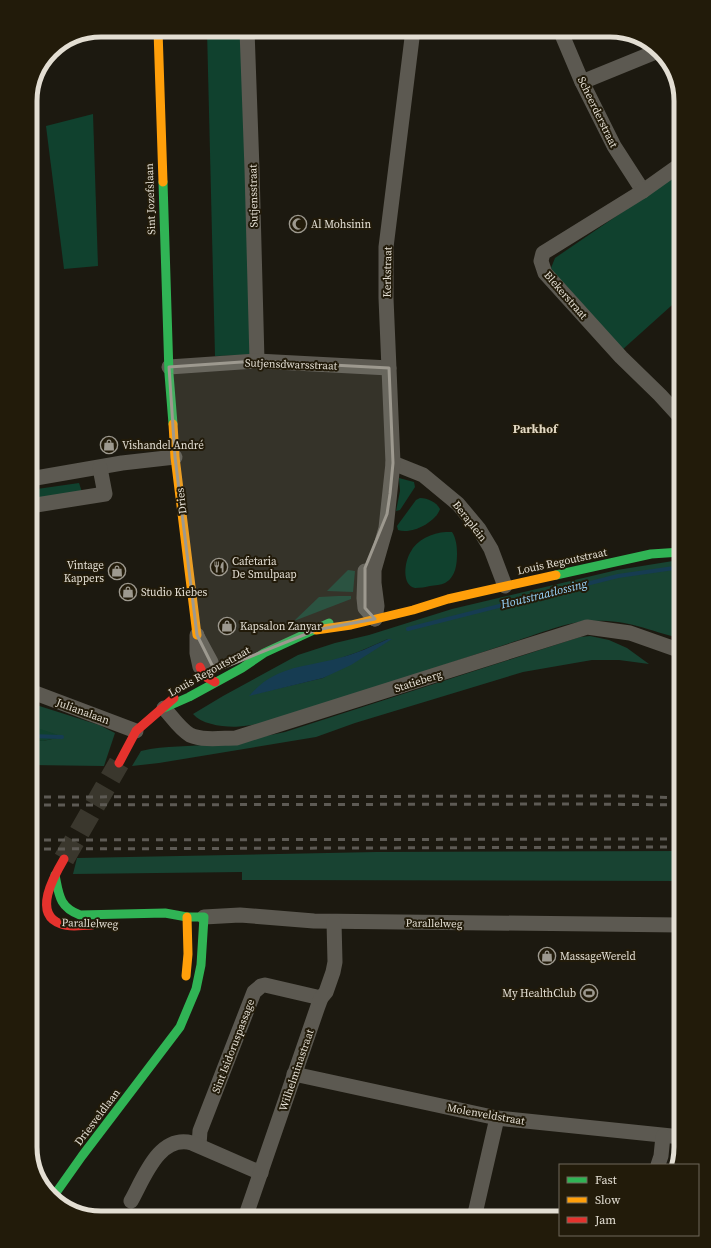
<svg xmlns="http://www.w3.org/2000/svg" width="711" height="1248" viewBox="0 0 711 1248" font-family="'Source Serif 4',serif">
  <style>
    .green { fill: #10412e }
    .forest { fill: #184332; fill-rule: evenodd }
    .water { fill: #163c52 }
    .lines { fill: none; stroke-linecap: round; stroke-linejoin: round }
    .stream { stroke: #163c52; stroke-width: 4 }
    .secondary-tunnel { stroke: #3a372d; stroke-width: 21; stroke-dasharray: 21 10; stroke-linecap: butt }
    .street { stroke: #5c5951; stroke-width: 15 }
    .fast { stroke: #30b455; stroke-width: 9 }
    .slow { stroke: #ff9f0a; stroke-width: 9 }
    .jam { stroke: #e5322d; stroke-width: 9 }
    .rail { stroke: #5d5a54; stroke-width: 3; stroke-dasharray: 7 7; stroke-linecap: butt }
    .marked { fill: #9d998f; fill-opacity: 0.2; stroke: #9d998f; stroke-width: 3; stroke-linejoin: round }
    .labels { text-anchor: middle; stroke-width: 4; stroke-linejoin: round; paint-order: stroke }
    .street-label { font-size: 11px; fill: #e3ded3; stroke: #221b0a }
    .poi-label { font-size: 11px; fill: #e3ded3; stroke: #221b0a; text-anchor: start }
    .neighbourhood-label { font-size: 12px; font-weight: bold; fill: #e2d8c2; stroke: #221b0a }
    .water-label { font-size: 12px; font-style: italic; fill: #9ad5fd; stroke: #221b0a }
    .rim { fill: none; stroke: #e3ded3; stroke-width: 5 }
  </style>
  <rect width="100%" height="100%" fill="#1c1910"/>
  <g class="green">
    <polygon points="207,30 243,30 250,355 215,356"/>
    <polygon points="93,114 98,266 64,269 46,126"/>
    <polygon points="681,172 681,297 622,350 558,279 551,268 555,258"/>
    <polygon points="399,478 414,482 415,487 400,510 396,511 400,491"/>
    <polygon points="79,483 83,495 30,504 30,490"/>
    <path d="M420,498c8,0 16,4 20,11 -4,13 -29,26 -42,21l-1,-4 19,-26z"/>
    <path d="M446,532h6c4,6 5,14 5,21 0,11 -1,24 -12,30 -4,2 -10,2 -15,3 -4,1 -10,2 -15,2 -14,-3 -10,-27 -5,-35 7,-14 22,-20 36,-21z"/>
    <polygon points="348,570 355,571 353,592 327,591"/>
    <polygon points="338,596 351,596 351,599 294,621 319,597"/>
    <polygon points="30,725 37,728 48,730 62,737 43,741 30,740"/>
  </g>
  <g class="forest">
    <path d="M673,561h8v77c-16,-3 -28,-8 -44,-12 -15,-5 -35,-6 -51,-5 -22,2 -54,15 -76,22 -58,19 -116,39 -175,58 -30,9 -60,22 -91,25 -14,2 -41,0 -51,-12l30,-18 75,-41 37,-12 34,-8 83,-26 165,-39zM388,639h3l-68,39 -73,17 88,-36 20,-7z"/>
    <path d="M590,636l19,4 18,8 22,16 -30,-4h-27l-69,12 -168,51 -39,14 -157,26 -27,3 9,-15c25,-6 49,-4 74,-7 24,-3 47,-7 70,-12l295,-95z"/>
    <path d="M30,703l69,22 16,8 -11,33 -74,-1v-25l13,1 18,-4c-10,-6 -21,-7 -31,-12z"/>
    <polygon points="681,851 681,881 242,880 242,872 73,874 77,858 376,852"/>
  </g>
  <path class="water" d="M388,639h4l-41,26 -28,13 -74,18c27,-31 54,-28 90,-38 17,-4 33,-12 49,-19z"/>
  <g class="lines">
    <g class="stream">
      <polyline points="408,629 618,576 681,567"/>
      <polyline points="30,736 62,737"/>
    </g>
    <polyline class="secondary-tunnel" points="64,859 119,763"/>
    <g class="street">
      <polyline points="247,30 252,169 257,361"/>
      <polyline points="560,30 582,82 614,146 643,191"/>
      <polyline points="582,82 658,51"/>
      <polyline points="169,367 257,361 389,368"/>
      <polyline points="681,418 660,395 621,357 545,273 541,261 543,253 643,191 681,164"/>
      <polyline points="393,463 423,475 458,504 479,529 491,549 505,586"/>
      <polyline points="30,479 122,463 175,457"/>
      <polyline points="30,506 105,494 100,468"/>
      <polyline points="365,571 364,598 365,608 375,619"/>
      <polyline points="375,619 377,606 374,583 374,570 386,528 393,463 386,298 386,247 413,30"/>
      <polyline points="197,635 197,653 200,667"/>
      <polyline points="198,638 211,662"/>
      <polyline points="30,691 136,731"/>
      <path d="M164,708c8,9 16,21 26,27 14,6 32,3 46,3l351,-111 43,6 51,18"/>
      <polyline points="30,917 30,916"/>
      <polyline points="204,917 240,915 314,921 681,925"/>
      <polyline points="294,1074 497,1118 681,1137"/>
      <polyline points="199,1145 200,1131 254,992 261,986 265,985 321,998"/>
      <polyline points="658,1165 661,1156 663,1136"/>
      <path d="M131,1201c13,-23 28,-67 61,-58l69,30"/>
      <polyline points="245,1218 318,1006 321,998 326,992 333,972 335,962 334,922"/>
      <polyline points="474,1218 497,1118"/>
    </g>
    <g class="fast">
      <polyline points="163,182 169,374 173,424"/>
      <polyline points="556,575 651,554 681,552"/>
      <polyline points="164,708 189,697 242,668 264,653 329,623"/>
      <path d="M53,1197l29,-41 98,-129 16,-38 5,-24 3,-48h-17l-22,-4 -85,2c-21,-8 -21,-20 -25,-40"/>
    </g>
    <g class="slow">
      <polyline points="158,30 163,182"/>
      <polyline points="173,424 175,457 197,635"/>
      <polyline points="316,630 351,625 413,610 448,599 556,575"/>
      <polyline points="186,976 188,954 187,917"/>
    </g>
    <g class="jam">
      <polyline points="200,667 204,676 215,682"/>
      <polyline points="119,763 136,731 174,698"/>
      <path d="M64,859c-10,17 -32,55 -3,65 9,4 21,1 31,1"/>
    </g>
    <g class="rail">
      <polyline points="30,797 630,796 681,798"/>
      <polyline points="30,805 588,804 681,805"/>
      <polyline points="30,840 681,839"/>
      <polyline points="30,849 681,847"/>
    </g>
  </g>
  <path class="marked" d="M257,361l132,7 4,95 -3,31 -3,20 -22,54v40l10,11 -59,11 -101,41 -18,-36 -22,-178 -6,-90z"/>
  <defs>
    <symbol id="mosque-ring" viewBox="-11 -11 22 22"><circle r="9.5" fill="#221b0a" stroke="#9d998f" stroke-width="1.5"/><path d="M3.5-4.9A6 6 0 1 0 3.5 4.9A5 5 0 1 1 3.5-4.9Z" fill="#9d998f"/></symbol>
    <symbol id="shop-ring" viewBox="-11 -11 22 22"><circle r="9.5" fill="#221b0a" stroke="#9d998f" stroke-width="1.5"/><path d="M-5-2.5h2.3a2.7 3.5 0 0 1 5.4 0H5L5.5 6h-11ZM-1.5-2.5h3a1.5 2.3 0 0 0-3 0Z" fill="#9d998f"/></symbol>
    <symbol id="restaurant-ring" viewBox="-11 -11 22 22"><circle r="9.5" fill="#221b0a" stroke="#9d998f" stroke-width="1.5"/><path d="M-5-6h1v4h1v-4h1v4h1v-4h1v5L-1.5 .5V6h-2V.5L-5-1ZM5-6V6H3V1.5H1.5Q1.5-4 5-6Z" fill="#9d998f"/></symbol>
    <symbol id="stadium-ring" viewBox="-11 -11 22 22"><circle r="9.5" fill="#221b0a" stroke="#9d998f" stroke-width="1.5"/><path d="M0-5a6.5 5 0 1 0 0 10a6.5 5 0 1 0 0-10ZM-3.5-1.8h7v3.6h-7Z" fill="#9d998f"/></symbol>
  </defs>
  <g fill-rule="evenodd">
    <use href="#mosque-ring" x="288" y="214" width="20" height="20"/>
    <use href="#shop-ring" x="99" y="435" width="20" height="20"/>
    <use href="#restaurant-ring" x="209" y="557" width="20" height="20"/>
    <use href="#shop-ring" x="107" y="561" width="20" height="20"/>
    <use href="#shop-ring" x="118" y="582" width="20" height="20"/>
    <use href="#shop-ring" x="217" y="616" width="20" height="20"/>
    <use href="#shop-ring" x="537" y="946" width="20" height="20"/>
    <use href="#stadium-ring" x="579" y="983" width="20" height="20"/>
  </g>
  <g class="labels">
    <g class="street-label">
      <text transform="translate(598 112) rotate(64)" y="4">Scheerderstraat</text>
      <text transform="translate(253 196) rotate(-91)" y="4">Sutjensstraat</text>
      <text transform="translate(150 199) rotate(-92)" y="4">Sint Jozefslaan</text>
      <text transform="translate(387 272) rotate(-89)" y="4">Kerkstraat</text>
      <text transform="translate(566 295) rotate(49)" y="4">Blekerstraat</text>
      <text transform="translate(291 364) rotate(2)" y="4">Sutjensdwarsstraat</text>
      <text transform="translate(181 501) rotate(-97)" y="4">Dries</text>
      <text transform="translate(470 521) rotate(52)" y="4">Beraplein</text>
      <text transform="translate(562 561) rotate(-12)" y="4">Louis Regoutstraat</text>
      <text transform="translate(209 671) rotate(-29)" y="4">Louis Regoutstraat</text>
      <text transform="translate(418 681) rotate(-18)" y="4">Statieberg</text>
      <text transform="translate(83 711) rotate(20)" y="4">Julianalaan</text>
      <text transform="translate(90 923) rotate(2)" y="4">Parallelweg</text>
      <text transform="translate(434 923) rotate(1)" y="4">Parallelweg</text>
      <text transform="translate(233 1046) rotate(-69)" y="4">Sint Isidoruspassage</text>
      <text transform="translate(296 1070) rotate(-71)" y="4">Wilhelminastraat</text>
      <text transform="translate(486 1114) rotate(10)" y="4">Molenveldstraat</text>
      <text transform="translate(97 1117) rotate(-53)" y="4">Driesveldlaan</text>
    </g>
    <g class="poi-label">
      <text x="311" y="228">Al Mohsinin</text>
      <text x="122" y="449">Vishandel André</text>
      <text x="232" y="565">Cafetaria<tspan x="232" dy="13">De Smulpaap</tspan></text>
      <text x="104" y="569" text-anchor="end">Vintage<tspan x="104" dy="13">Kappers</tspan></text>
      <text x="141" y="596">Studio Kiebes</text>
      <text x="240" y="630">Kapsalon Zanyar</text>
      <text x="560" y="960">MassageWereld</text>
      <text x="576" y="997" text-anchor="end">My HealthClub</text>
    </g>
    <g class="neighbourhood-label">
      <text x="535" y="433">Parkhof</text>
    </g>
    <g class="water-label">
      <text transform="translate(544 594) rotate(-14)" y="4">Houtstraatlossing</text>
    </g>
  </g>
  <path d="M0 0H711V1248H0ZM101 37H610A64 64 0 0 1 674 101V1147A64 64 0 0 1 610 1211H101A64 64 0 0 1 37 1147V101A64 64 0 0 1 101 37Z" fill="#221b0a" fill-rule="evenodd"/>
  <path class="rim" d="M101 37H610A64 64 0 0 1 674 101V1147A64 64 0 0 1 610 1211H101A64 64 0 0 1 37 1147V101A64 64 0 0 1 101 37Z"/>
  <rect x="559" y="1164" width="140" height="72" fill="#221b0a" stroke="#6f695a"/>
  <rect x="567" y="1177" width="20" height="6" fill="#30b455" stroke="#6f695a"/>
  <text x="595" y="1184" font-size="12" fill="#e3ded3">Fast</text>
  <rect x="567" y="1197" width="20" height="6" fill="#ff9f0a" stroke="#6f695a"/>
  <text x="595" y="1204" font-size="12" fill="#e3ded3">Slow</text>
  <rect x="567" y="1217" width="20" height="6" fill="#e5322d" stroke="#6f695a"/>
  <text x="595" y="1224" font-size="12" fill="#e3ded3">Jam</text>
</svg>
